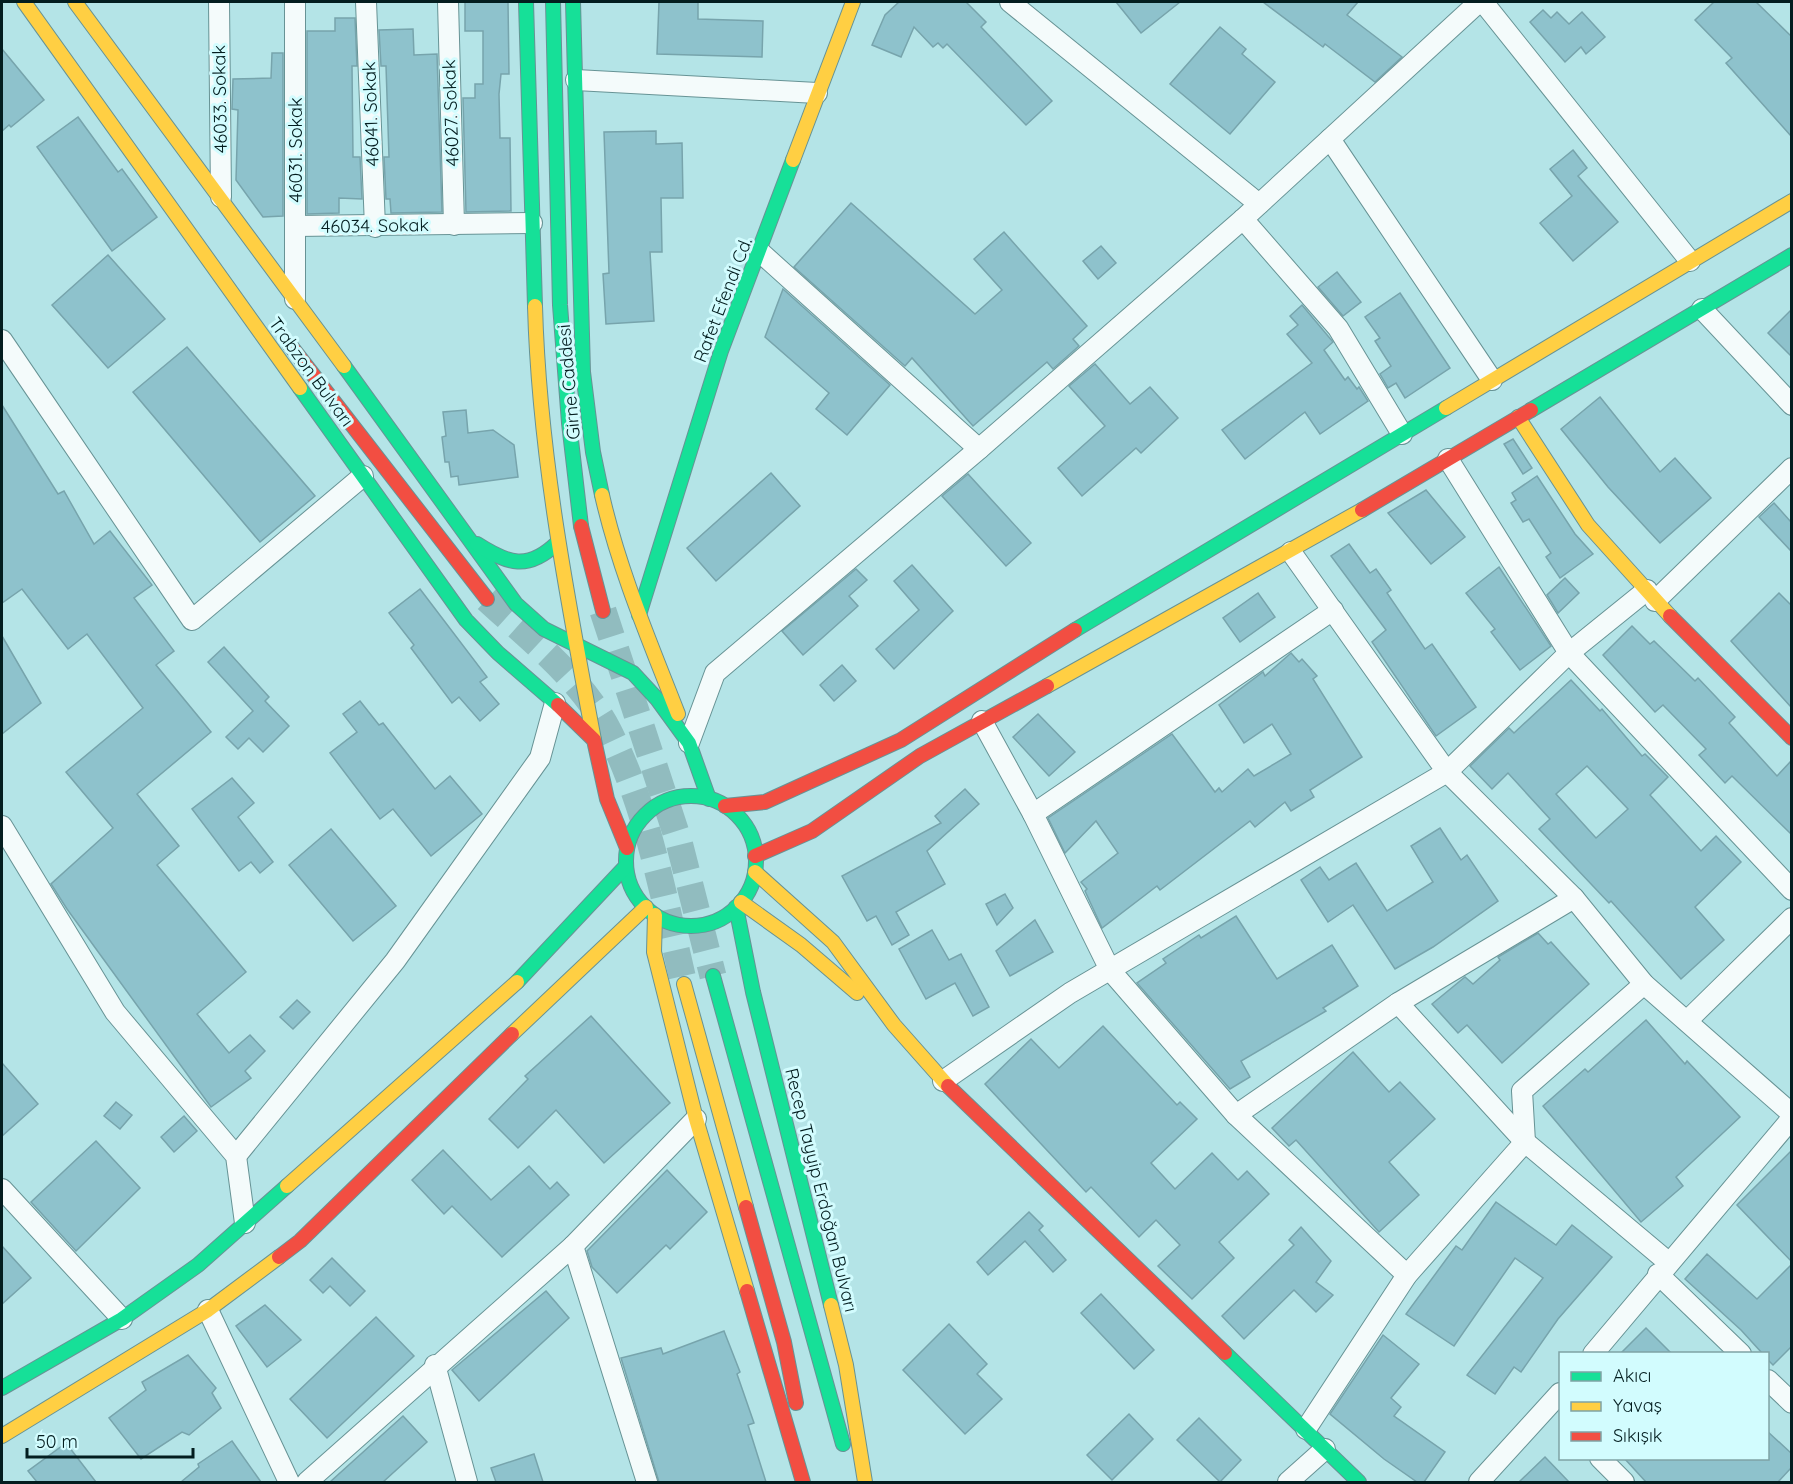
<svg xmlns="http://www.w3.org/2000/svg" width="1793" height="1484" viewBox="0 0 1793 1484" font-family="Quicksand,sans-serif">
  <style>
    .building { fill: #8ec2cc; stroke: #77a4ac; stroke-width: 1.5; fill-rule: evenodd }
    .lines { fill: none; stroke-linecap: round; stroke-linejoin: round }
    .secondary-tunnel { stroke: #91bcbf; stroke-width: 27; stroke-dasharray: 27 14; stroke-linecap: butt }
    .street-casing { stroke: #679395; stroke-width: 22 }
    .fast-casing { stroke: #679395; stroke-width: 16 }
    .slow-casing { stroke: #679395; stroke-width: 16 }
    .jam-casing { stroke: #679395; stroke-width: 16 }
    .street { stroke: #f4fbfb; stroke-width: 20 }
    .fast { stroke: #16e098; stroke-width: 14 }
    .slow { stroke: #ffcf43; stroke-width: 14 }
    .jam { stroke: #f24e42; stroke-width: 14 }
    .labels { text-anchor: middle; stroke-width: 6; stroke-linejoin: round; paint-order: stroke }
    .street-label { font-size: 18px; fill: #031d1f; stroke: #d2fcfe }
  </style>
  <rect width="100%" height="100%" fill="#b4e4e7"/>
  <g class="building">
    <polygon points="465,2 508,2 509,74 501,74 499,94 500,138 510,138 511,211 466,212 463,98 475,98 475,84 483,84 483,31 465,31"/>
    <polygon points="659,2 698,2 698,19 763,21 762,57 657,54"/>
    <polygon points="899,2 966,2 986,22 981,27 1052,101 1026,125 947,44 943,48 938,43 933,47 914,27 901,57 872,45 885,15"/>
    <polygon points="1116,2 1180,2 1141,33"/>
    <polygon points="1263,2 1358,2 1347,15 1402,57 1375,82 1325,44 1323,47"/>
    <polygon points="1714,2 1756,2 1791,36 1791,136 1726,63 1732,58 1695,20"/>
    <polygon points="1543,10 1551,18 1557,12 1569,24 1582,12 1605,37 1586,54 1581,47 1565,62 1530,22"/>
    <polygon points="335,18 355,18 357,66 352,66 353,157 360,157 362,199 339,198 339,213 307,214 307,31 335,31"/>
    <polygon points="1220,27 1246,49 1242,54 1275,82 1230,134 1170,84"/>
    <polygon points="413,29 414,55 437,54 442,212 391,213 390,199 386,199 384,157 389,157 386,66 381,66 379,30"/>
    <polygon points="2,49 44,100 11,127 9,125 2,131"/>
    <polygon points="272,53 283,53 283,216 263,217 236,180 238,110 232,109 233,79 271,78"/>
    <polygon points="78,117 118,172 122,169 157,217 112,251 37,147"/>
    <polygon points="656,131 656,144 682,143 683,198 661,198 662,252 650,252 654,321 606,324 603,274 609,273 604,132"/>
    <polygon points="1573,150 1587,168 1578,176 1618,222 1573,261 1540,223 1572,196 1550,169"/>
    <polygon points="851,203 975,314 1002,290 974,259 1004,232 1087,326 1073,339 1079,346 1053,369 1047,362 973,426 912,358 905,366 794,267"/>
    <polygon points="1101,246 1116,263 1098,279 1083,261"/>
    <polygon points="108,255 165,319 108,368 52,305"/>
    <polygon points="1337,272 1361,302 1343,316 1318,287"/>
    <polygon points="783,289 890,385 847,435 816,409 829,393 765,337"/>
    <polygon points="1400,293 1450,368 1405,398 1396,383 1388,388 1380,374 1391,366 1375,341 1380,338 1365,317"/>
    <polygon points="1302,305 1333,342 1324,350 1345,380 1348,377 1357,389 1359,387 1368,401 1320,434 1305,412 1245,459 1222,430 1312,363 1287,334 1298,325 1290,316"/>
    <polygon points="1791,310 1791,356 1768,333"/>
    <polygon points="187,347 315,496 260,542 133,392"/>
    <polygon points="1095,364 1130,404 1150,387 1178,418 1141,453 1136,448 1082,496 1058,468 1105,426 1069,386"/>
    <polygon points="1600,397 1660,472 1675,458 1711,498 1660,543 1608,487 1561,429"/>
    <polygon points="2,405 58,494 64,491 94,544 110,531 152,585 134,598 174,651 156,665 211,732 137,794 179,846 157,865 246,972 197,1014 229,1053 250,1035 265,1051 245,1071 251,1078 211,1107 67,909 51,884 113,828 66,772 143,708 87,634 68,649 22,589 2,603"/>
    <polygon points="466,410 468,433 493,430 514,445 518,477 459,485 458,476 451,477 449,462 445,462 442,437 446,436 443,412"/>
    <polygon points="1513,439 1532,468 1523,474 1504,444"/>
    <polygon points="771,473 800,506 716,581 687,548"/>
    <polygon points="968,474 1031,543 1006,566 942,496"/>
    <polygon points="1537,476 1575,534 1593,554 1560,578 1546,557 1551,553 1529,519 1523,522 1511,503 1516,500 1512,493"/>
    <polygon points="1426,490 1465,537 1431,564 1388,513"/>
    <polygon points="1774,503 1791,522 1791,551 1759,517"/>
    <polygon points="1349,544 1370,573 1376,569 1391,590 1387,593 1425,649 1432,644 1476,707 1436,736 1372,642 1386,630 1331,556"/>
    <polygon points="912,565 953,611 894,669 876,649 919,610 894,581"/>
    <polygon points="1499,567 1551,646 1520,670 1491,632 1495,629 1466,593"/>
    <polygon points="856,569 867,580 849,596 858,606 803,655 782,631"/>
    <polygon points="1565,578 1579,593 1558,613 1547,595"/>
    <polygon points="420,589 487,677 480,682 499,704 480,721 459,697 452,703 411,648 414,645 389,613"/>
    <polygon points="1258,593 1275,617 1240,642 1223,618"/>
    <polygon points="1779,593 1791,605 1791,707 1731,641"/>
    <polygon points="1632,626 1650,644 1654,641 1695,681 1698,678 1735,717 1729,723 1777,776 1791,761 1791,834 1732,776 1725,783 1699,755 1706,749 1663,705 1655,712 1603,655"/>
    <polygon points="2,636 41,703 2,734"/>
    <polygon points="224,647 269,697 265,701 289,726 263,752 249,738 238,749 226,737 253,711 208,662"/>
    <polygon points="1291,653 1299,662 1302,659 1317,676 1313,679 1362,757 1310,790 1314,797 1291,811 1285,802 1255,827 1250,821 1160,890 1157,886 1102,928 1085,891 1087,889 1081,882 1118,853 1096,821 1065,853 1048,818 1172,734 1215,792 1219,788 1222,792 1248,769 1254,776 1291,754 1272,724 1244,743 1219,705 1263,672 1265,676"/>
    <polygon points="842,665 856,681 834,701 820,685"/>
    <path d="M1571,680l29,31 2,-2 40,47 3,-2 23,23 -18,18 51,56 15,-15 25,26 -46,45 29,33 -43,39 -70,-78 -2,2 -70,-74 11,-10 -42,-46 -16,16 -22,-23 39,-38 5,5zM1587,766l41,43 -32,29 -40,-44z"/>
    <polygon points="360,701 379,725 383,723 435,789 450,776 482,814 431,856 393,809 380,819 330,753 357,732 343,714"/>
    <polygon points="1038,714 1075,752 1049,776 1013,737"/>
    <polygon points="232,778 254,803 238,817 273,862 260,873 251,862 239,871 192,809"/>
    <polygon points="965,789 979,804 927,851 945,884 896,912 909,935 892,945 876,916 867,921 842,876 941,823 935,816"/>
    <polygon points="1440,828 1461,860 1467,855 1498,901 1433,947 1395,969 1353,905 1328,922 1301,880 1320,867 1329,880 1356,863 1387,911 1433,882 1411,846"/>
    <polygon points="331,829 396,906 353,941 289,865"/>
    <polygon points="1005,894 1013,908 997,925 986,904"/>
    <polygon points="1236,916 1277,979 1332,945 1358,986 1323,1008 1326,1011 1241,1061 1250,1077 1230,1089 1137,983 1166,963 1163,959 1199,935 1201,938"/>
    <polygon points="1035,920 1053,952 1010,976 996,951"/>
    <polygon points="932,930 949,960 961,954 989,1007 973,1016 955,983 926,999 899,949"/>
    <polygon points="1538,933 1548,944 1551,942 1589,984 1502,1063 1467,1025 1458,1033 1432,1004 1465,977 1473,984 1500,960 1498,957"/>
    <polygon points="297,1000 310,1012 293,1029 280,1017"/>
    <polygon points="591,1016 670,1103 604,1163 556,1110 518,1148 489,1119 528,1079 525,1076"/>
    <polygon points="1646,1020 1685,1064 1687,1061 1740,1117 1676,1177 1683,1186 1641,1222 1543,1106 1585,1069 1588,1072"/>
    <polygon points="1103,1026 1177,1105 1180,1102 1197,1119 1151,1163 1175,1189 1212,1153 1238,1180 1247,1171 1269,1194 1219,1242 1234,1258 1192,1299 1158,1266 1180,1245 1156,1220 1139,1237 1091,1187 1086,1192 985,1084 1031,1039 1059,1068"/>
    <polygon points="1353,1052 1389,1092 1400,1082 1435,1119 1389,1162 1419,1195 1379,1232 1296,1140 1289,1146 1272,1128"/>
    <polygon points="2,1063 38,1104 2,1136"/>
    <polygon points="116,1102 132,1115 120,1129 104,1116"/>
    <polygon points="184,1116 197,1131 174,1152 161,1137"/>
    <polygon points="96,1141 140,1188 76,1251 31,1202"/>
    <polygon points="443,1150 491,1200 529,1166 550,1189 557,1182 569,1195 502,1257 452,1206 444,1214 412,1180"/>
    <polygon points="1791,1151 1791,1261 1737,1205"/>
    <polygon points="667,1170 707,1212 670,1249 666,1245 617,1293 592,1267 587,1251"/>
    <polygon points="1496,1202 1556,1245 1572,1225 1612,1257 1558,1319 1521,1372 1514,1367 1495,1394 1467,1375 1543,1278 1515,1258 1454,1346 1406,1314 1456,1246 1462,1250"/>
    <polygon points="1029,1212 1043,1226 1039,1230 1066,1260 1053,1272 1025,1241 988,1275 977,1262"/>
    <polygon points="1301,1227 1331,1261 1316,1282 1333,1295 1316,1312 1294,1290 1244,1339 1222,1316 1294,1245 1289,1240"/>
    <polygon points="2,1246 31,1278 2,1304"/>
    <polygon points="1707,1254 1757,1299 1791,1265 1791,1347 1773,1365 1767,1359 1767,1353 1762,1353 1741,1330 1685,1279"/>
    <polygon points="332,1258 365,1291 350,1306 330,1286 323,1293 310,1280"/>
    <polygon points="546,1291 569,1318 479,1401 452,1370"/>
    <polygon points="1101,1294 1154,1350 1134,1369 1081,1313"/>
    <polygon points="265,1305 301,1340 267,1367 236,1326"/>
    <polygon points="376,1317 414,1356 327,1438 290,1399"/>
    <polygon points="949,1324 987,1364 977,1374 1002,1399 965,1434 903,1370"/>
    <polygon points="1646,1328 1671,1353 1621,1353"/>
    <polygon points="724,1331 740,1372 737,1374 754,1423 748,1425 766,1482 659,1482 621,1358 661,1348 663,1354"/>
    <polygon points="1383,1335 1419,1364 1391,1398 1401,1407 1394,1416 1445,1452 1424,1482 1417,1482 1384,1459 1330,1414"/>
    <polygon points="188,1355 216,1388 212,1393 221,1408 189,1435 182,1432 141,1459 109,1418 146,1390 142,1382"/>
    <polygon points="1129,1414 1153,1439 1112,1480 1087,1455"/>
    <polygon points="403,1416 427,1442 383,1482 330,1482"/>
    <polygon points="1199,1418 1241,1460 1220,1482 1177,1440"/>
    <polygon points="1767,1431 1791,1453 1791,1468 1778,1482 1646,1482 1624,1458 1767,1458"/>
    <polygon points="232,1441 261,1482 181,1482 199,1467 198,1464"/>
    <polygon points="66,1443 96,1482 37,1482 28,1471"/>
    <polygon points="534,1454 543,1482 496,1482 491,1468"/>
    <polygon points="1545,1457 1569,1482 1519,1482"/>
  </g>
  <g class="lines">
    <g class="secondary-tunnel">
      <path d="M487,599c42,39 94,79 121,131 40,78 56,169 76,254"/>
      <polyline points="603,611 679,842 713,976"/>
    </g>
    <defs>
      <g id="street">
        <polyline points="219,2 221,197"/>
        <polyline points="366,2 375,227"/>
        <polyline points="448,2 454,225"/>
        <polyline points="1010,2 1259,204"/>
        <polyline points="1483,2 1690,261"/>
        <polyline points="576,80 817,93"/>
        <polyline points="1330,139 1492,380"/>
        <polyline points="1243,219 1338,328 1402,434"/>
        <polyline points="296,226 532,223"/>
        <polyline points="760,252 979,449"/>
        <polyline points="295,299 295,2"/>
        <polyline points="1702,309 1792,405"/>
        <polyline points="2,340 192,620 363,476"/>
        <polyline points="1448,459 1569,653 1792,890"/>
        <polyline points="1291,552 1447,772 1574,898 1644,984 1792,1114"/>
        <polyline points="1655,601 1792,468"/>
        <polyline points="982,721 1033,814 1110,970 1236,1115 1407,1275"/>
        <polyline points="689,743 715,673 979,449 1243,219 1479,2"/>
        <polyline points="1033,814 1333,610"/>
        <polyline points="2,826 115,1012 236,1156 245,1223"/>
        <polyline points="1398,1003 1525,1142 1668,1262"/>
        <polyline points="1687,1021 1792,918"/>
        <polyline points="943,1081 1070,993 1447,772 1569,653 1647,590"/>
        <polyline points="1236,1115 1398,1003 1574,898"/>
        <polyline points="236,1156 395,961 540,758 555,703"/>
        <polyline points="2,1189 122,1319"/>
        <polyline points="573,1246 647,1482"/>
        <polyline points="1658,1274 1741,1354"/>
        <polyline points="208,1310 289,1482"/>
        <polyline points="1593,1354 1792,1118"/>
        <polyline points="435,1365 467,1482"/>
        <polyline points="1768,1380 1792,1403"/>
        <polyline points="1306,1429 1407,1275 1525,1142 1522,1091 1644,984"/>
        <polyline points="1600,1458 1624,1482"/>
        <polyline points="307,1482 573,1246 696,1119"/>
        <polyline points="1288,1482 1325,1449"/>
        <polyline points="1479,1482 1560,1393"/>
      </g>
      <g id="fast">
        <polyline points="526,2 535,306"/>
        <polyline points="553,2 560,305 569,423 581,526"/>
        <polyline points="573,2 583,372 593,452 602,495"/>
        <polyline points="344,366 516,604 544,629 633,673 657,699 689,743 709,799"/>
        <polyline points="300,388 466,620 498,653 558,705"/>
        <polyline points="1531,410 1792,255"/>
        <path d="M477,544c31,20 51,27 80,-1"/>
        <polyline points="639,615 721,351 793,160"/>
        <polyline points="1075,630 1446,408"/>
        <circle cx="691" cy="861" r="65"/>
        <polyline points="736,907 753,992 831,1305"/>
        <polyline points="713,976 843,1444"/>
        <polyline points="517,982 626,866"/>
        <polyline points="1225,1353 1359,1482"/>
        <polyline points="2,1388 122,1319 198,1265 287,1186"/>
      </g>
      <g id="slow">
        <polyline points="24,2 300,388"/>
        <polyline points="75,2 344,366"/>
        <polyline points="793,160 853,2"/>
        <path d="M535,306c4,147 32,290 59,434"/>
        <polyline points="1446,408 1792,201"/>
        <polyline points="1518,417 1588,525 1670,616"/>
        <path d="M602,495c17,75 48,147 76,219"/>
        <polyline points="1047,686 1362,510"/>
        <polyline points="755,872 833,942 894,1025 948,1086"/>
        <polyline points="741,902 801,945 857,993"/>
        <polyline points="655,915 654,952 696,1119 747,1291"/>
        <polyline points="684,984 746,1207"/>
        <polyline points="512,1034 646,907"/>
        <polyline points="287,1186 517,982"/>
        <polyline points="831,1305 846,1365 865,1482"/>
        <polyline points="2,1436 208,1310 279,1257"/>
      </g>
      <g id="jam">
        <polyline points="290,345 487,599"/>
        <polyline points="1362,510 1531,410"/>
        <polyline points="581,526 603,611"/>
        <polyline points="1670,616 1792,738"/>
        <polyline points="558,705 594,740 607,799 627,848"/>
        <polyline points="725,806 765,802 901,740 1075,630"/>
        <polyline points="755,856 812,831 920,756 1047,686"/>
        <polyline points="948,1086 1225,1353"/>
        <polyline points="746,1207 784,1342 796,1403"/>
        <polyline points="279,1257 300,1241 512,1034"/>
        <polyline points="747,1291 803,1482"/>
      </g>
    </defs>
    <use href="#street" class="street-casing"/>
    <use href="#fast" class="fast-casing"/>
    <use href="#slow" class="slow-casing"/>
    <use href="#jam" class="jam-casing"/>
    <use href="#street" class="street"/>
    <use href="#fast" class="fast"/>
    <use href="#slow" class="slow"/>
    <use href="#jam" class="jam"/>
  </g>
  <g class="labels">
    <g class="street-label">
      <text transform="translate(220 99) rotate(-91)" y="6">46033. Sokak</text>
      <text transform="translate(451 113) rotate(-92)" y="6">46027. Sokak</text>
      <text transform="translate(371 114) rotate(-92)" y="6">46041. Sokak</text>
      <text transform="translate(296 150) rotate(-90)" y="6">46031. Sokak</text>
      <text transform="translate(375 226) rotate(-1)" y="6">46034. Sokak</text>
      <text transform="translate(723 300) rotate(-69)" y="6">Rafet Efendi Cd.</text>
      <text transform="translate(311 372) rotate(54)" y="6">Trabzon Bulvarı</text>
      <text transform="translate(569 382) rotate(-95)" y="6">Girne Caddesi</text>
      <text transform="translate(821 1190) rotate(76)" y="6">Recep Tayyip Erdoğan Bulvarı</text>
    </g>
  </g>
  <rect width="1793" height="1484" fill="none" stroke="#031d1f" stroke-width="6"/>
  <rect x="1559" y="1352" width="210" height="108" fill="#d2fcfe" stroke="#7fa3a5" stroke-width="1.5"/>
  <rect x="1571" y="1372" width="30" height="9" fill="#16e098" stroke="#7fa3a5" stroke-width="1.5"/>
  <text x="1613" y="1382" font-size="18" fill="#031d1f">Akıcı</text>
  <rect x="1571" y="1402" width="30" height="9" fill="#ffcf43" stroke="#7fa3a5" stroke-width="1.5"/>
  <text x="1613" y="1412" font-size="18" fill="#031d1f">Yavaş</text>
  <rect x="1571" y="1432" width="30" height="9" fill="#f24e42" stroke="#7fa3a5" stroke-width="1.5"/>
  <text x="1613" y="1442" font-size="18" fill="#031d1f">Sıkışık</text>
  <path d="M27 1448v9h166v-9" fill="none" stroke="#031d1f" stroke-width="3"/>
  <text x="36" y="1448" font-size="18" fill="#031d1f" stroke="#d2fcfe" stroke-width="4.5" paint-order="stroke">50 m</text>
</svg>
